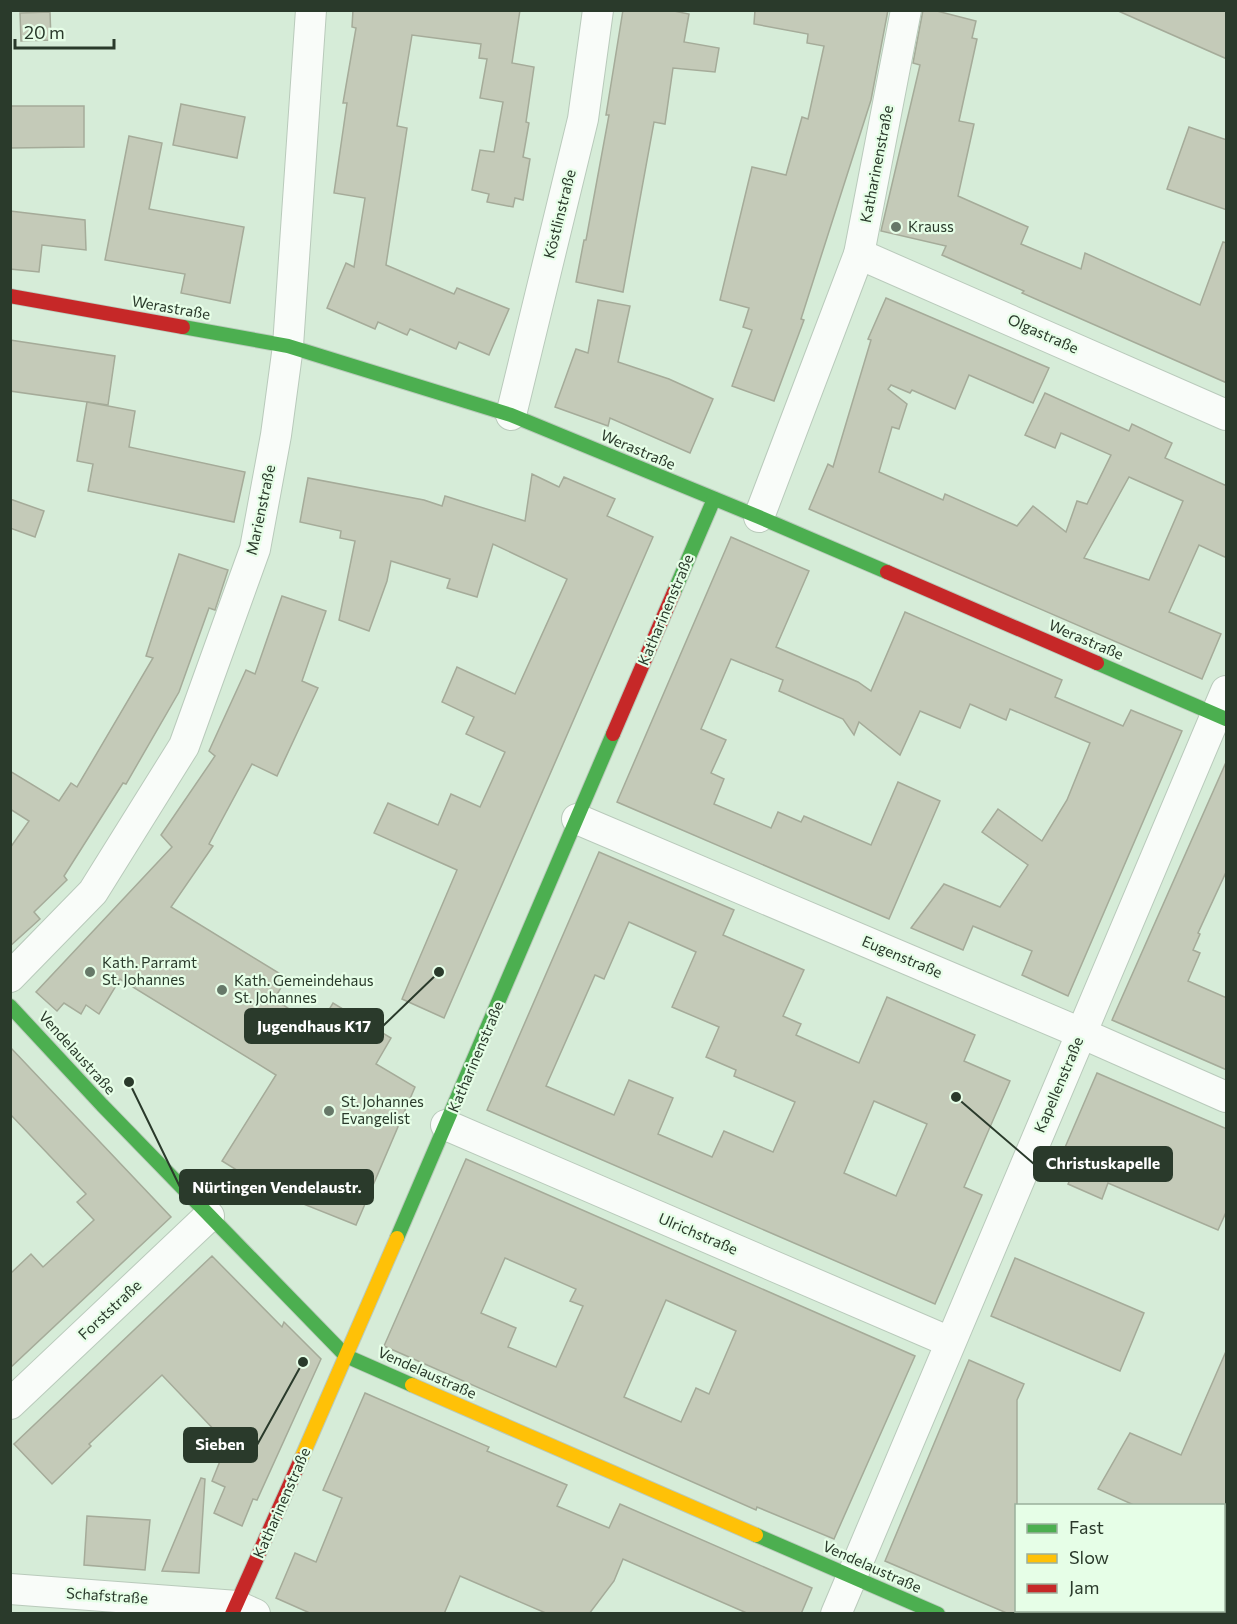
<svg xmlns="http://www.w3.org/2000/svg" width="1237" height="1624" viewBox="0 0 1237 1624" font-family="Commissioner,sans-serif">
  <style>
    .building { fill: #c4cab8; stroke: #a5ab99; stroke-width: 1.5; fill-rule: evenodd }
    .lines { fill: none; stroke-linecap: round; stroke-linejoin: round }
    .street-casing { stroke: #b9cabb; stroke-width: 32 }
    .fast-casing { stroke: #b9cabb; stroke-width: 16 }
    .slow-casing { stroke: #b9cabb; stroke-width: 16 }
    .jam-casing { stroke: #b9cabb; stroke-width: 16 }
    .street { stroke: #f9fcf9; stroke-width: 30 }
    .fast { stroke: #4caf50; stroke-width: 14 }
    .slow { stroke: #ffc107; stroke-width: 14 }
    .jam { stroke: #c62828; stroke-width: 14 }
    .poi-dot { fill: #667868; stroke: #e6fee7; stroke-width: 2 }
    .labels { text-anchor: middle; stroke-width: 4.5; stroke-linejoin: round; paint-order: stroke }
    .street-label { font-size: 15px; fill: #2a3a2b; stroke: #e6fee7 }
    .poi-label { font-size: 15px; fill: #2a3a2b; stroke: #e6fee7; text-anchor: start }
    .leader { fill: none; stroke: #2a3a2b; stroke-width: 2 }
    .callout-dot { fill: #2a3a2b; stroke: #e6fee7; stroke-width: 2 }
    .callout { fill: #2a3a2b; stroke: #2a3a2b; stroke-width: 2 }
    .callout-label { font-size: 16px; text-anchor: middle; font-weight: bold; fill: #fff }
  </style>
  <rect width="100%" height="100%" fill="#d6ecd8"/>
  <g class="building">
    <polygon points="353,10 520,10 512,63 534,67 526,122 529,123 523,157 530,159 523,200 515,198 513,207 487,202 489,194 472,190 480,150 494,152 503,102 480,98 487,59 479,58 481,44 412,35 397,126 407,128 386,265 454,294 457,288 509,309 489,355 459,342 456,349 410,329 407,335 378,322 375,329 327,308 346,263 354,267 365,198 334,193 347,103 343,103 356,28 352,27"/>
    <polygon points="623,10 669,10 689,14 684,42 719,48 715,72 673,68 665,124 654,122 623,292 576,282 584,240 586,240 609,115 606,115"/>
    <polygon points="755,10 888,10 871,100 801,319 804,320 774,401 732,386 752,330 743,327 749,308 720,300 752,167 786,175 802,117 808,119 824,46 807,43 808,34 754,24"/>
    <polygon points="923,10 933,10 976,21 972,38 977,39 959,121 974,124 958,196 1028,227 1021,244 1081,269 1085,253 1200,305 1223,242 1227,243 1227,383 1022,293 1024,291 942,255 946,246 881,231 920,65 913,63"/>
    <polygon points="1116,10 1227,10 1227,59"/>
    <polygon points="50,12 51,40 21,41 20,13"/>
    <polygon points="181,104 245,117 237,158 173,145"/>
    <polygon points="10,106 84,106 84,147 10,148"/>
    <polygon points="1189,127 1227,140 1227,210 1167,189"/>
    <polygon points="129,136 162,143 149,209 244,227 230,303 181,293 185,274 105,260"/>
    <polygon points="10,211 85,220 86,250 42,245 39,272 10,269"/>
    <path d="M886,298l163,70 -16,35 -64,-28 -14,34 -43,-19 -2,3 -19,-8 -3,4 19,15 -8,25 -7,-2 -13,45 64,28 2,-6 72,32 16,-20 33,26 11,-31 10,3 24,-49 -50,-22 -6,15 -30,-13 20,-42 84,38 3,-7 40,19 -7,15 62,28v72l-28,-13 -30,67 52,22 -19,45 -393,-170 19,-45 5,3 38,-127 -3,-1zM1129,477l54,24 -34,79 -65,-22z"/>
    <polygon points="598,300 630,306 618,362 669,379 713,399 690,453 610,418 608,426 555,407 576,349 588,353"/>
    <polygon points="10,340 115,356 108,405 10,391"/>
    <polygon points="87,402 135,411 129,447 245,472 234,522 88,491 93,464 77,461"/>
    <polygon points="532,474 559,487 564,477 615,499 607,516 653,537 444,1018 402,999 457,870 374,833 388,803 438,825 451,794 480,807 505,752 466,734 474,717 442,702 457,667 515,694 567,579 493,544 477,597 447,588 450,579 391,561 387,581 369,631 339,620 355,541 340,538 341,531 300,522 308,478 424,500 442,506 445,496 525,521"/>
    <polygon points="10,499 44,511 35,537 10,528"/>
    <polygon points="731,537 809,571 776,647 858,682 871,691 905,612 1062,680 1055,697 1123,726 1131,710 1182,731 1068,996 1022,975 1032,951 973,926 963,950 911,928 944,884 1000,907 1028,865 982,832 998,809 1042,841 1067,800 1090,743 1010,709 1006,720 970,704 960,728 920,711 900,755 859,722 854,735 843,719 779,691 783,680 731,659 701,729 726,740 711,773 724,779 714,804 771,828 778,812 801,822 804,816 871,845 898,782 940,801 889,919 617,802"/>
    <polygon points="179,554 228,570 215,610 209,608 179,692 126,784 123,783 64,876 67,880 34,912 40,919 10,946 10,848 29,821 10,809 10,771 59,801 71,783 77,787 153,658 146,656"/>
    <polygon points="282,596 326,611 302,681 318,688 277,776 252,764 209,844 213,846 171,907 287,978 274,999 318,1028 333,1003 391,1038 376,1064 415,1087 356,1225 251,1183 253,1180 222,1161 276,1075 120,979 99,1014 86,1005 81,1014 64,1003 57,1011 36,992 172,847 161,835 215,756 209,751 246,670 255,674"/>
    <polygon points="1227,760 1227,870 1198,933 1200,934 1193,950 1200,953 1188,981 1227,998 1227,1070 1112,1020"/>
    <path d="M599,852l135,58 -11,25 81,35 -21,46 18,8 -5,11 63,28 28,-66 88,38 -11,26 46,20 -46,106 18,8 -47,109 -448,-194zM629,922l67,30 -24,55 47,20 -13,30 30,13 -2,6 61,26 -22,50 -49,-21 -12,26 -54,-23 15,-36 -44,-18 -15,35 -68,-29 49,-111 9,4zM874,1101l53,23 -31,72 -52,-23z"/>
    <polygon points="10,1047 171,1217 10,1368 10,1274 31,1254 43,1267 94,1220 77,1202 86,1194 10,1114"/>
    <polygon points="1097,1073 1227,1129 1227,1210 1218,1230 1108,1183 1102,1199 1068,1184 1076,1166 1060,1159"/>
    <path d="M466,1159l449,197 -81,183 -77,-32 -1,3 -372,-164zM505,1258l71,31 -6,12 13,5 -27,61 -48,-20 8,-19 -35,-15zM666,1300l70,31 -27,63 -13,-6 -15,34 -57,-25z"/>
    <polygon points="212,1256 282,1327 284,1322 321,1359 257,1500 253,1499 242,1526 214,1513 225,1487 212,1481 220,1461 210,1456 219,1435 162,1375 89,1444 91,1446 52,1484 14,1444"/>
    <polygon points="1015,1258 1144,1313 1120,1371 991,1316"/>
    <polygon points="1227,1349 1227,1506 1136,1506 1098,1489 1130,1433 1181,1455"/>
    <polygon points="969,1360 1024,1384 1017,1400 1017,1614 1009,1614 885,1561"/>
    <polygon points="365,1393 489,1447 487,1451 567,1485 557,1506 609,1528 620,1504 812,1588 801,1614 749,1614 623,1559 614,1581 589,1614 548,1614 460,1576 444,1614 312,1614 276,1598 295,1553 316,1562 342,1498 323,1490"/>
    <polygon points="201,1478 205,1479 199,1573 162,1571"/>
    <polygon points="87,1516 150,1520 145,1570 84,1565"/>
  </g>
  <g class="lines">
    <defs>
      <g id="street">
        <polyline points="859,254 1226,415"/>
        <polyline points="511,415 583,119 598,10"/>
        <polyline points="759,517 859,254 906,10"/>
        <polyline points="577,819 1081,1033 1226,1097"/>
        <polyline points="10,977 93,892 184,746 255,549 276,435 288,346 311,10"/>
        <polyline points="446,1125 950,1342"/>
        <polyline points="10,1404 209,1216"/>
        <polyline points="10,1589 237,1606 255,1614"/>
        <polyline points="836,1614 1226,691"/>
      </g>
      <g id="fast">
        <polyline points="183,327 288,346 511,415 759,517 887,572"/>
        <polyline points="674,592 714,499"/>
        <polyline points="1097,663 1226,719"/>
        <polyline points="10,1006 102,1105 346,1356 412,1385"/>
        <polyline points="397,1238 613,734"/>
        <polyline points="756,1535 938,1614"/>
      </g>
      <g id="slow">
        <polyline points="412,1385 756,1535"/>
        <polyline points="301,1459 397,1238"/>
      </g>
      <g id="jam">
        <polyline points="10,296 183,327"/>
        <polyline points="887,572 1097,663"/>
        <polyline points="613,734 674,592"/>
        <polyline points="232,1614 301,1459"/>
      </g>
    </defs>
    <use href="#street" class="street-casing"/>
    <use href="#fast" class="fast-casing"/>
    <use href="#slow" class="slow-casing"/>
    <use href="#jam" class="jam-casing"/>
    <use href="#street" class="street"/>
    <use href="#fast" class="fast"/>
    <use href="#slow" class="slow"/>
    <use href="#jam" class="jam"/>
  </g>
  <g class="poi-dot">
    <circle cx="896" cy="227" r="6"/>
    <circle cx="90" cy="972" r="6"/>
    <circle cx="222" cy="990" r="6"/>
    <circle cx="329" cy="1111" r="6"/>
  </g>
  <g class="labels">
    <g class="street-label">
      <text transform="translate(877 164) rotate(-79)" y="5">Katharinenstraße</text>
      <text transform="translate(560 214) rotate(-76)" y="5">Köstlinstraße</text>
      <text transform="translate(171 308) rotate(10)" y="5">Werastraße</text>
      <text transform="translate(1043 334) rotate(24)" y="5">Olgastraße</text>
      <text transform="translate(638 450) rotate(23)" y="5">Werastraße</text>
      <text transform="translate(261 510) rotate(-78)" y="5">Marienstraße</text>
      <text transform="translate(666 610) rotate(-67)" y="5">Katharinenstraße</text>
      <text transform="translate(1086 640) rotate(23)" y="5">Werastraße</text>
      <text transform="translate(902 957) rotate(23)" y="5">Eugenstraße</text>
      <text transform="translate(77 1053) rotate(48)" y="5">Vendelaustraße</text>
      <text transform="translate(476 1057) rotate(-67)" y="5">Katharinenstraße</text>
      <text transform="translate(1059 1085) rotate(-67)" y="5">Kapellenstraße</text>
      <text transform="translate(698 1234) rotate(23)" y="5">Ulrichstraße</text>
      <text transform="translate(110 1310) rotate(-43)" y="5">Forststraße</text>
      <text transform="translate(427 1373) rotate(24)" y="5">Vendelaustraße</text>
      <text transform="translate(282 1503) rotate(-66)" y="5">Katharinenstraße</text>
      <text transform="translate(872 1567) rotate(24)" y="5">Vendelaustraße</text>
      <text transform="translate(107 1596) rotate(4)" y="5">Schafstraße</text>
    </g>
    <g class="poi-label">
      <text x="908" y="232">Krauss</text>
      <text x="102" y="968">Kath. Parramt<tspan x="102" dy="17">St. Johannes</tspan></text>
      <text x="234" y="986">Kath. Gemeindehaus<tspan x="234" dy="17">St. Johannes</tspan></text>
      <text x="341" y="1107">St. Johannes<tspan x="341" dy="17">Evangelist</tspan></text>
    </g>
  </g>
  <path class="leader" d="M439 972L383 1026M956 1097L1034 1164M129 1082L180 1187M303 1362L257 1445"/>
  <g class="callout-dot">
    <circle cx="439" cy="972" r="6"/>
    <circle cx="956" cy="1097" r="6"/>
    <circle cx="129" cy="1082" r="6"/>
    <circle cx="303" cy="1362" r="6"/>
  </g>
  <g class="callout">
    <rect x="245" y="1009" width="138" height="34" rx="6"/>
    <rect x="1034" y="1147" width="138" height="34" rx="6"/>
    <rect x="180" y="1170" width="193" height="34" rx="6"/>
    <rect x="184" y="1428" width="73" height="34" rx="6"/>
  </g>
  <g class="callout-label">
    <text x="314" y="1032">Jugendhaus K17</text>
    <text x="1103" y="1169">Christuskapelle</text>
    <text x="277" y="1193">Nürtingen Vendelaustr.</text>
    <text x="220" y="1450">Sieben</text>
  </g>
  <rect width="1237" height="1624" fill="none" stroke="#2a3a2b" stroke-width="24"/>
  <rect x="1015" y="1504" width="210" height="108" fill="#e6fee7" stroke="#9bb09c" stroke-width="1.5"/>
  <rect x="1027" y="1524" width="30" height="9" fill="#4caf50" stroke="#9bb09c" stroke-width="1.5"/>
  <text x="1069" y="1534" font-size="18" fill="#2a3a2b">Fast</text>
  <rect x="1027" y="1554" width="30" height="9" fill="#ffc107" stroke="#9bb09c" stroke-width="1.5"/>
  <text x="1069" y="1564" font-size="18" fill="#2a3a2b">Slow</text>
  <rect x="1027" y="1584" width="30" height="9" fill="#c62828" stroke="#9bb09c" stroke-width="1.5"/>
  <text x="1069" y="1594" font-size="18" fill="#2a3a2b">Jam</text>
  <path d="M15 39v9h99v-9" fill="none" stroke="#2a3a2b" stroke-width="3"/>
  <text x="24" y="39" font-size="18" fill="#2a3a2b" stroke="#e6fee7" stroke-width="4.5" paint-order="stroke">20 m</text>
</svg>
